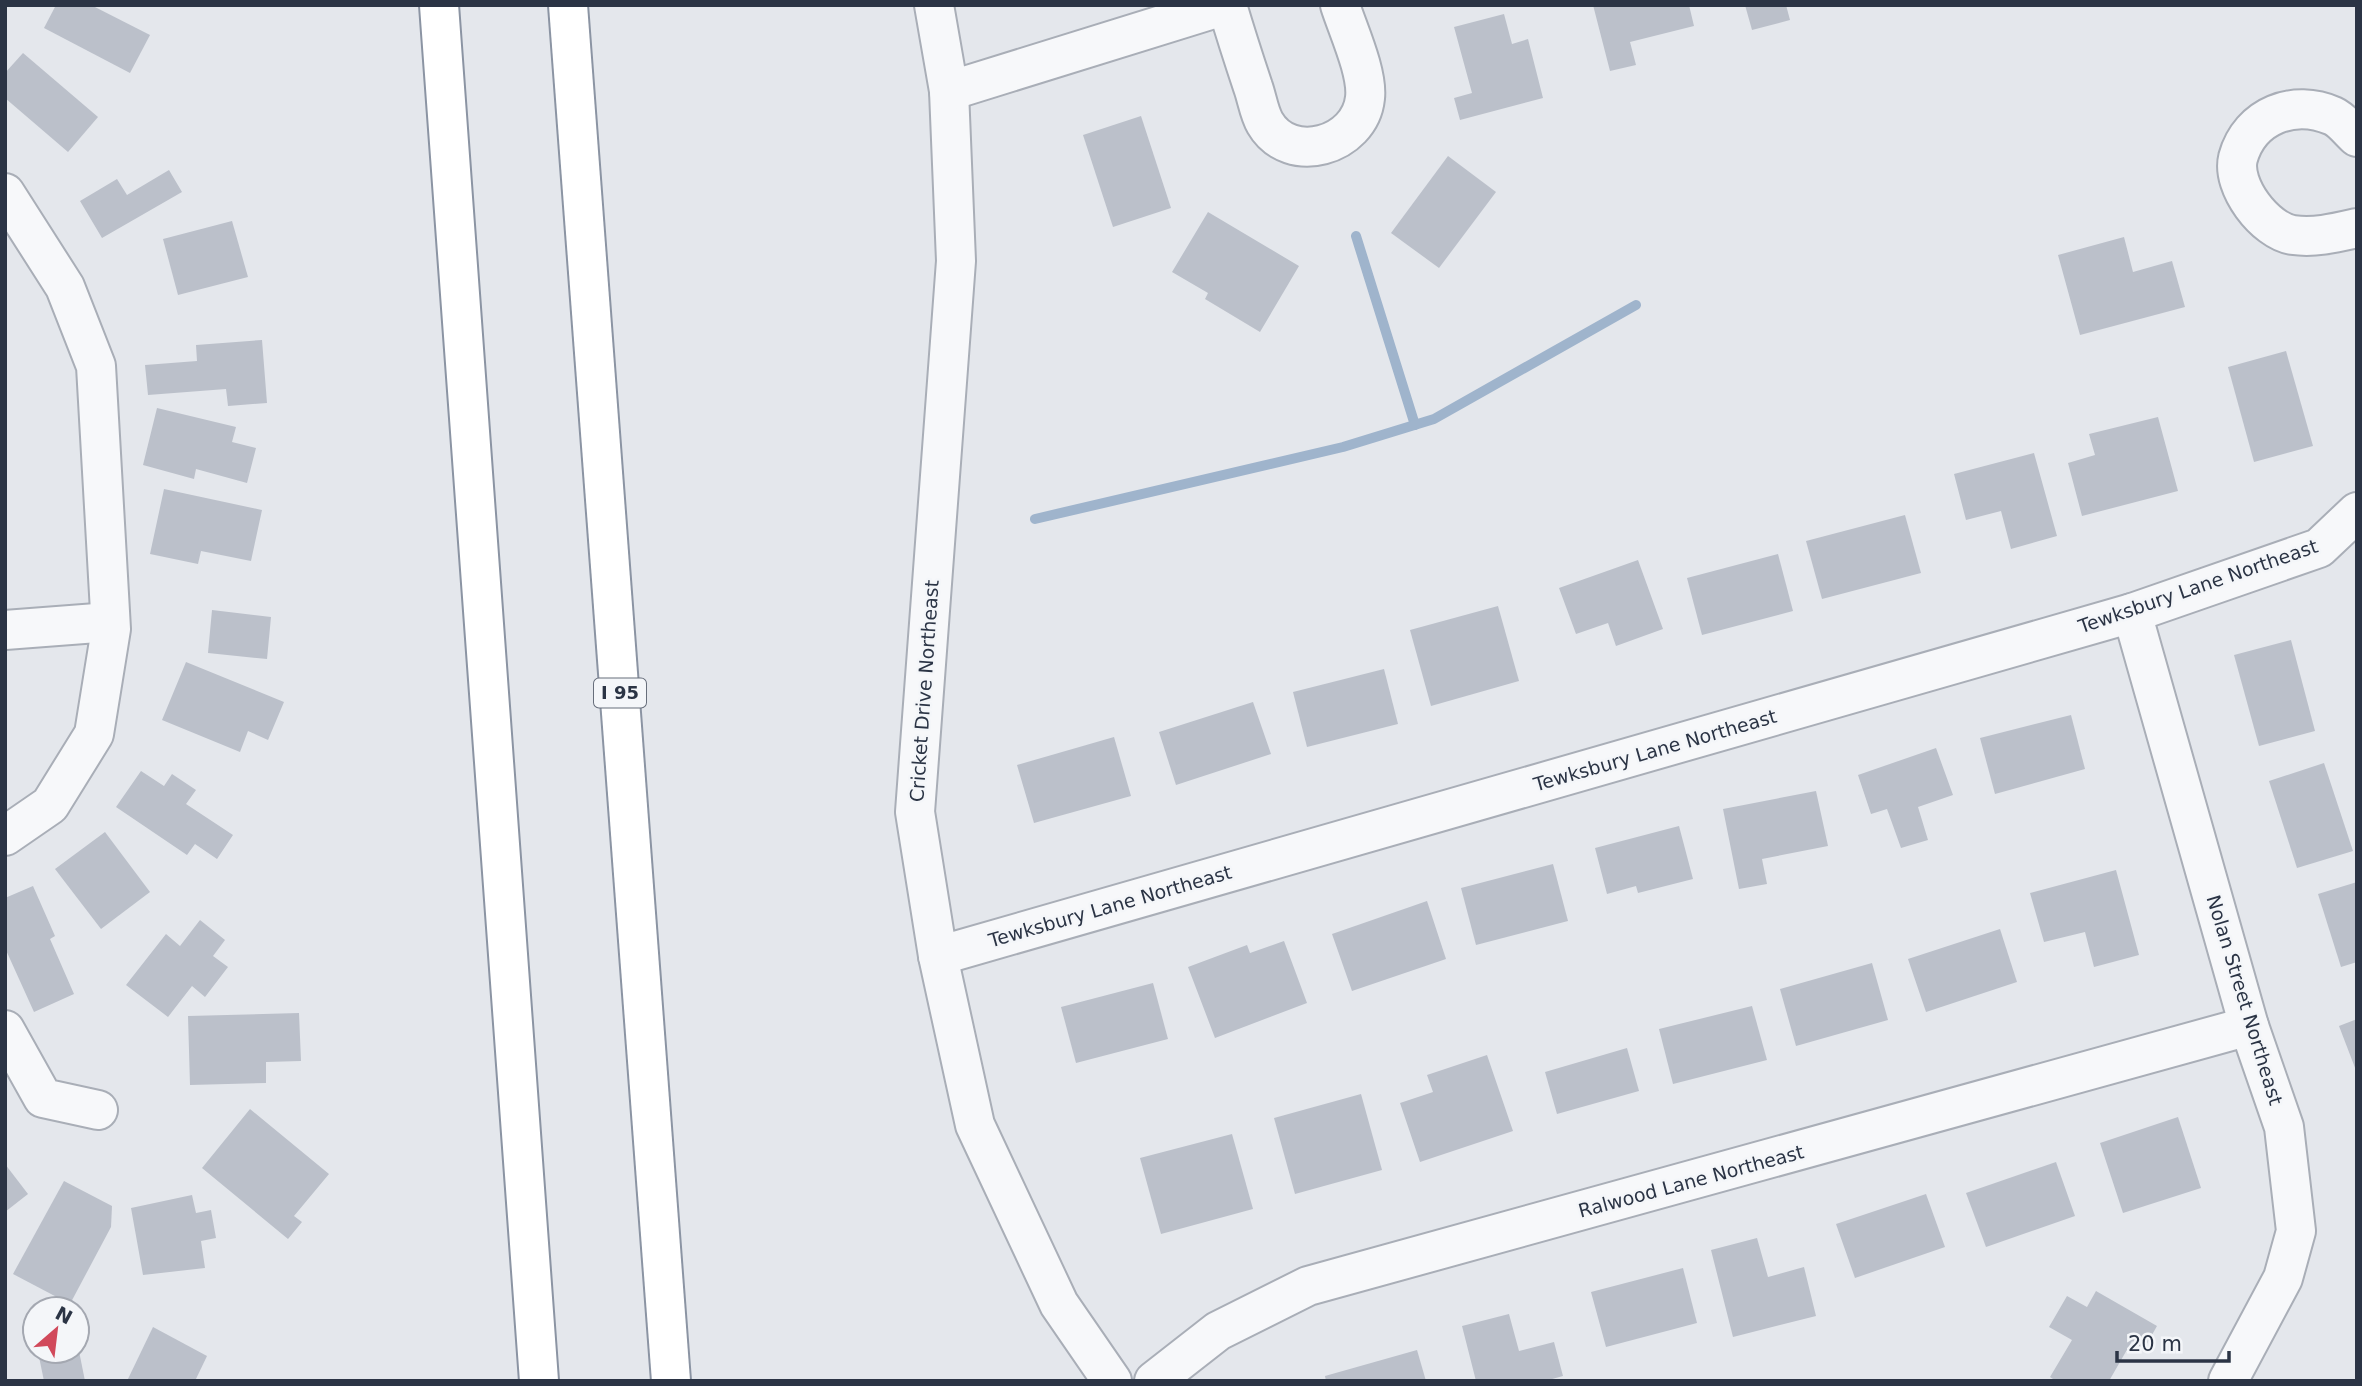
<svg xmlns="http://www.w3.org/2000/svg" width="2362" height="1386" viewBox="0 0 2362 1386" font-family="'DejaVu Sans',sans-serif">
  <style>
    .lines { fill: none; stroke-linecap: round; stroke-linejoin: round }
    .stream { stroke: #9fb4cc; stroke-width: 10 }
    .building { fill: #bbc0ca }
    .minor-casing { stroke: #a9aeb7; stroke-width: 42 }
    .highway-casing { stroke: #8b94a3; stroke-width: 42 }
    .minor { stroke: #f7f8fa; stroke-width: 38 }
    .highway { stroke: #fff; stroke-width: 38 }
    .labels { text-anchor: middle; stroke-width: 5; stroke-linejoin: round; paint-order: stroke }
    .shield { fill: #f4f6f9; stroke: #676e7b; stroke-width: 2 }
    .shield-label { font-size: 18px; font-weight: bold; fill: #2b3445 }
    .street-label { font-size: 19px; fill: #2b3445; stroke: #f4f6f9 }
  </style>
  <rect width="100%" height="100%" fill="#e4e7ec"/>
  <g class="lines">
    <g class="stream">
      <polyline points="1356,236 1415,425"/>
      <polyline points="1035,519 1343,447 1434,419 1636,305"/>
    </g>
  </g>
  <g class="building">
    <polygon points="56,5 91,5 150,35 130,73 44,28"/>
    <polygon points="1593,5 1689,5 1694,26 1630,42 1636,65 1610,71"/>
    <polygon points="1745,5 1786,5 1790,20 1752,30"/>
    <polygon points="1504,14 1512,44 1528,39 1543,98 1460,120 1454,98 1472,93 1454,27"/>
    <polygon points="23,53 98,117 68,152 5,98 5,73"/>
    <polygon points="1141,116 1171,208 1113,227 1083,135"/>
    <polygon points="1448,156 1496,192 1439,268 1391,233"/>
    <polygon points="169,170 182,192 102,238 80,201 117,179 127,195"/>
    <polygon points="1208,212 1299,266 1260,332 1205,299 1208,293 1172,272"/>
    <polygon points="232,221 248,277 178,295 163,239"/>
    <polygon points="2124,237 2133,272 2172,261 2185,307 2080,335 2058,255"/>
    <polygon points="262,340 267,403 228,406 226,389 148,395 145,365 197,361 196,345"/>
    <polygon points="2286,351 2313,446 2254,462 2228,367"/>
    <polygon points="157,408 236,427 232,442 256,448 247,483 196,469 194,479 143,465"/>
    <polygon points="2158,417 2178,491 2082,516 2068,463 2095,455 2089,434"/>
    <polygon points="2034,453 2057,536 2011,549 2001,511 1966,520 1954,474"/>
    <polygon points="164,489 262,510 251,561 201,551 198,564 150,554"/>
    <polygon points="1905,515 1921,573 1822,599 1806,541"/>
    <polygon points="1778,554 1793,611 1702,635 1687,578"/>
    <polygon points="1638,560 1663,629 1616,646 1608,623 1576,634 1559,588"/>
    <polygon points="1498,606 1519,681 1431,706 1410,630"/>
    <polygon points="212,610 271,617 267,659 208,653"/>
    <polygon points="2291,640 2315,731 2259,746 2234,655"/>
    <polygon points="186,662 284,702 268,740 248,731 240,752 162,720"/>
    <polygon points="1384,669 1398,724 1307,747 1293,692"/>
    <polygon points="1253,702 1271,754 1176,785 1159,732"/>
    <polygon points="2071,715 2085,769 1995,794 1980,738"/>
    <polygon points="1114,737 1131,796 1034,823 1017,765"/>
    <polygon points="1936,748 1953,795 1918,807 1928,840 1901,848 1887,809 1871,814 1858,775"/>
    <polygon points="2324,763 2353,851 2297,868 2269,781"/>
    <polygon points="141,771 164,786 172,774 196,790 186,804 233,835 217,859 195,844 187,855 116,807"/>
    <polygon points="1816,791 1828,846 1762,859 1767,884 1739,889 1723,809"/>
    <polygon points="1679,826 1693,879 1638,893 1636,886 1607,894 1595,848"/>
    <polygon points="105,832 150,892 101,929 55,869"/>
    <polygon points="1553,864 1568,921 1476,945 1461,888"/>
    <polygon points="2116,870 2139,955 2094,967 2085,932 2044,942 2030,893"/>
    <polygon points="2357,882 2357,962 2341,967 2318,894"/>
    <polygon points="33,886 55,936 50,939 74,994 34,1012 5,948 5,898"/>
    <polygon points="1427,901 1446,959 1352,991 1332,934"/>
    <polygon points="200,920 225,940 213,956 228,967 205,997 192,986 168,1017 126,985 166,934 180,946"/>
    <polygon points="2000,929 2017,982 1926,1012 1908,959"/>
    <polygon points="1284,941 1307,1003 1215,1038 1188,967 1247,945 1250,953"/>
    <polygon points="1872,963 1888,1020 1796,1046 1780,989"/>
    <polygon points="1153,983 1168,1039 1076,1063 1061,1007"/>
    <polygon points="1752,1006 1767,1060 1673,1084 1659,1029"/>
    <polygon points="299,1013 301,1061 266,1062 266,1083 190,1085 188,1016"/>
    <polygon points="2357,1019 2357,1073 2339,1026"/>
    <polygon points="1627,1048 1639,1091 1557,1114 1545,1072"/>
    <polygon points="1487,1055 1513,1131 1420,1162 1400,1103 1433,1092 1427,1075"/>
    <polygon points="1361,1094 1382,1170 1295,1194 1274,1118"/>
    <polygon points="250,1109 329,1174 294,1216 302,1222 288,1239 202,1168"/>
    <polygon points="2178,1117 2201,1188 2123,1213 2100,1143"/>
    <polygon points="1232,1134 1253,1209 1161,1234 1140,1158"/>
    <polygon points="2056,1162 2075,1216 1986,1247 1966,1193"/>
    <polygon points="5,1164 28,1194 5,1212"/>
    <polygon points="64,1181 112,1206 111,1227 70,1304 13,1274"/>
    <polygon points="1926,1194 1945,1247 1855,1278 1836,1224"/>
    <polygon points="192,1195 196,1213 211,1210 216,1238 201,1241 205,1268 143,1275 131,1208"/>
    <polygon points="1757,1238 1768,1277 1804,1267 1816,1316 1733,1337 1711,1250"/>
    <polygon points="1683,1268 1697,1323 1606,1347 1591,1292"/>
    <polygon points="2096,1291 2157,1326 2144,1349 2132,1341 2109,1381 2056,1381 2050,1377 2072,1340 2049,1327 2067,1296 2087,1307"/>
    <polygon points="1509,1314 1519,1351 1554,1342 1563,1376 1545,1381 1476,1381 1462,1326"/>
    <polygon points="153,1327 207,1356 195,1381 127,1381"/>
    <polygon points="1417,1350 1426,1381 1326,1381 1325,1376"/>
    <polygon points="61,1351 79,1351 85,1381 44,1381 38,1352"/>
  </g>
  <g class="lines">
    <defs>
      <g id="minor">
        <polyline points="934,5 949,91 956,261 915,812 938,956 975,1125 1059,1304 1112,1381"/>
        <path d="M1227,5c8,27 17,55 26,82 4,11 6,26 12,36 25,43 95,23 100,-25 3,-25 -17,-68 -25,-93"/>
        <polyline points="949,91 1226,5"/>
        <path d="M2357,137c-7,-6 -15,-17 -24,-21 -39,-17 -83,-1 -95,42 -7,28 27,73 55,77 22,3 42,-2 64,-7"/>
        <polyline points="5,193 65,287 96,366 111,629 94,734 50,805 5,836"/>
        <polyline points="2132,613 2249,1026 2284,1127 2296,1231 2283,1278 2228,1381"/>
        <polyline points="5,630 110,622"/>
        <polyline points="938,956 2132,613 2319,548 2357,512"/>
        <polyline points="5,1030 43,1098 98,1110"/>
        <polyline points="1154,1381 1218,1331 1308,1286 2249,1026"/>
      </g>
      <g id="highway">
        <polyline points="439,5 539,1381"/>
        <polyline points="568,5 671,1381"/>
      </g>
    </defs>
    <use href="#minor" class="minor-casing"/>
    <use href="#highway" class="highway-casing"/>
    <use href="#minor" class="minor"/>
    <use href="#highway" class="highway"/>
  </g>
  <g class="labels">
    <rect class="shield" x="594" y="678.5" width="52" height="29" rx="5"/>
    <g class="shield-label">
      <text x="620" y="699">I 95</text>
    </g>
    <g class="street-label">
      <text transform="translate(2198 586) rotate(-19)" y="7">Tewksbury Lane Northeast</text>
      <text transform="translate(924 691) rotate(-86)" y="7">Cricket Drive Northeast</text>
      <text transform="translate(1655 750) rotate(-16)" y="7">Tewksbury Lane Northeast</text>
      <text transform="translate(1110 906) rotate(-16)" y="7">Tewksbury Lane Northeast</text>
      <text transform="translate(2245 1000) rotate(73)" y="7">Nolan Street Northeast</text>
      <text transform="translate(1691 1181) rotate(-15)" y="7">Ralwood Lane Northeast</text>
    </g>
  </g>
  <rect width="2362" height="1386" fill="none" stroke="#2b3445" stroke-width="14"/>
  <g transform="translate(56 1330) rotate(28)"><circle r="33" fill="#f4f6f9" stroke="#a4a8b1" stroke-width="2"/>
  <path d="M0-5L12 26L0 18L-12 26Z" fill="#d1495b"/>
  <text y="-10" font-size="19" font-weight="bold" text-anchor="middle" fill="#2b3445">N</text>
  </g>
  <path d="M2117 1351v10h112v-10" fill="none" stroke="#2b3445" stroke-width="3.5"/>
  <text x="2128" y="1351" font-size="21" fill="#2b3445" stroke="#f4f6f9" stroke-width="5" paint-order="stroke">20 m</text>
</svg>
